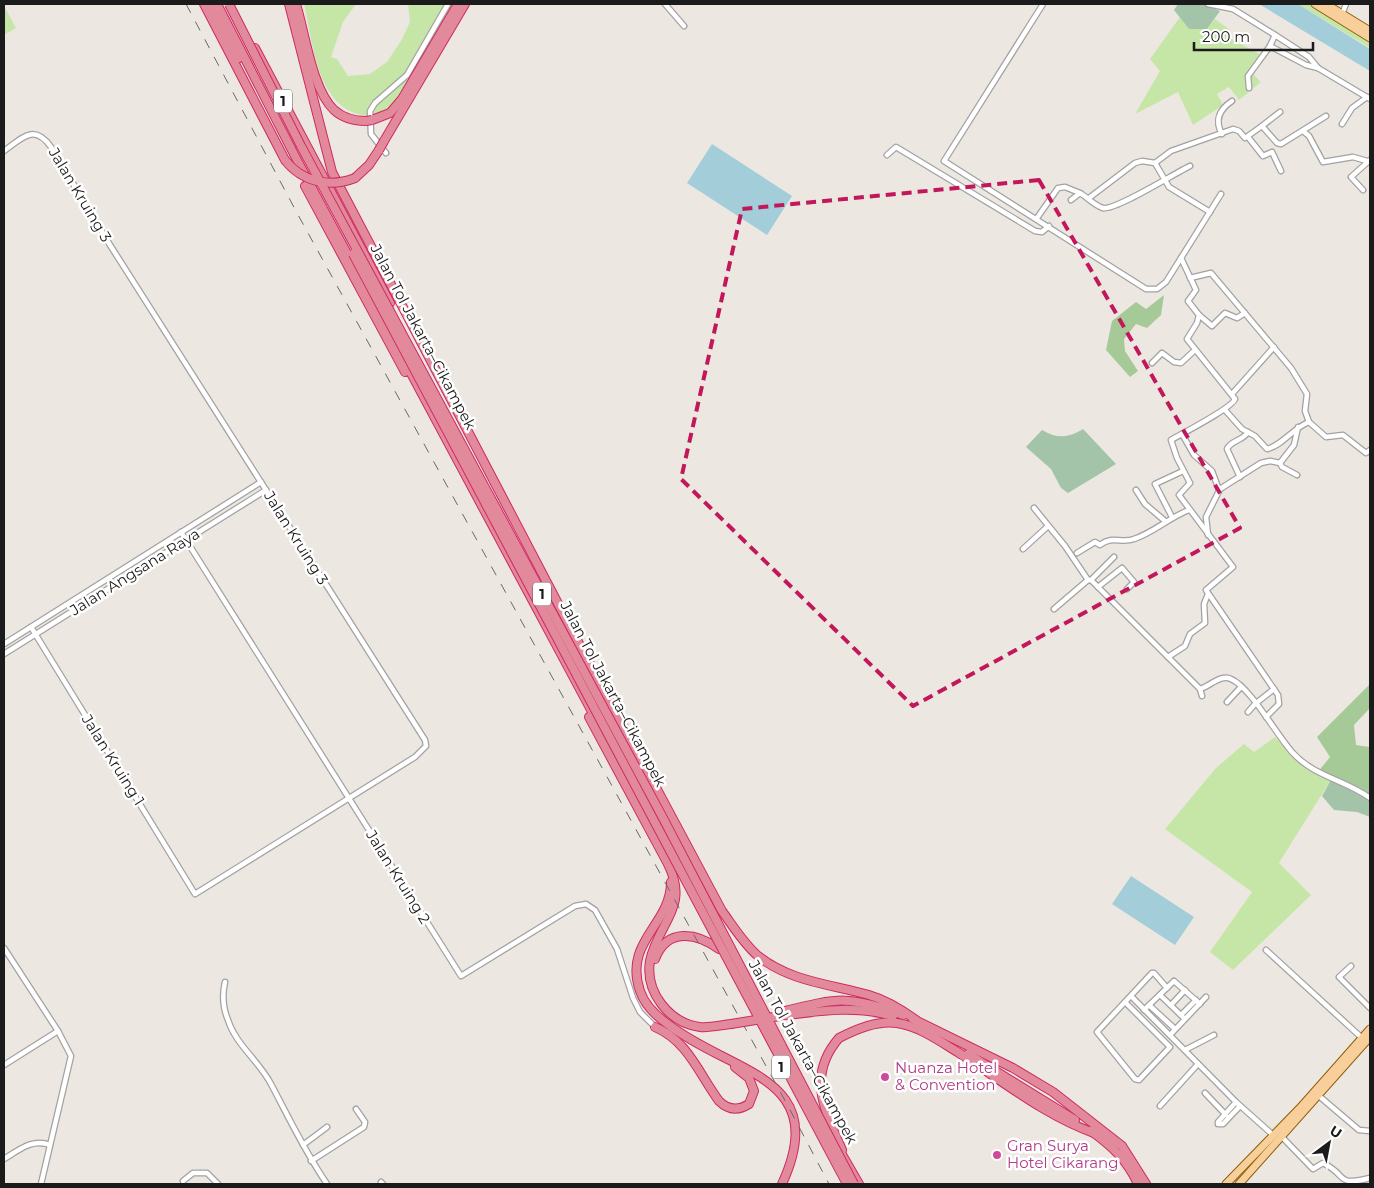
<svg xmlns="http://www.w3.org/2000/svg" width="1374" height="1188" viewBox="0 0 1374 1188" font-family="Montserrat,sans-serif">
  <style>
    .grass { fill: #c6e6a7 }
    .forest { fill: #a6ca97 }
    .cemetery { fill: #a3c4a8 }
    .water { fill: #a2cdd9 }
    .lines { fill: none; stroke-linecap: round; stroke-linejoin: round }
    .river { stroke: #a2cdd9; stroke-width: 7 }
    .street-casing { stroke: #a2a2a2; stroke-width: 7 }
    .primary-casing { stroke: #8d5f05; stroke-width: 9 }
    .highway-casing { stroke: #cf2963; stroke-width: 10 }
    .street { stroke: #fff; stroke-width: 4.5 }
    .primary { stroke: #f8cf9a; stroke-width: 7 }
    .highway { stroke: #e28a9b; stroke-width: 8 }
    .rail { stroke: #696969; stroke-width: 1; stroke-dasharray: 10 10; stroke-linecap: butt }
    .highway-bridge-casing { stroke: #cf2963; stroke-width: 10; stroke-linecap: butt }
    .highway-bridge { stroke: #e28a9b; stroke-width: 8 }
    .marked { fill: none; stroke: #c2185b; stroke-width: 4; stroke-dasharray: 10 6; stroke-linejoin: round }
    .hotel-dot { fill: #d1479c; stroke: #fff; stroke-width: 2 }
    .labels { text-anchor: middle; stroke-width: 5; stroke-linejoin: round; paint-order: stroke }
    .shield { fill: #fff; stroke: #5f5f5f; stroke-width: 1 }
    .shield-label { font-size: 14px; font-weight: bold; fill: #1b1b1b }
    .street-label { font-size: 15px; fill: #1b1b1b; stroke: #fff }
    .hotel-label { font-size: 15px; fill: #b23c85; stroke: #fff; text-anchor: start }
  </style>
  <rect width="100%" height="100%" fill="#ece8e1"/>
  <g class="grass">
    <path d="M304,4h52l-13,18 -12,35 6,2 11,17 22,-2 17,-12 14,-21 9,-19 -2,-18h46c-17,30 -33,64 -54,92 -8,12 -23,22 -38,19 -46,-9 -49,-74 -58,-111z"/>
    <polygon points="1298,4 1315,4 1370,38 1370,48"/>
    <polygon points="4,6 16,28 4,35"/>
    <polygon points="1180,17 1189,29 1207,29 1215,19 1230,30 1230,38 1261,55 1249,70 1261,82 1239,100 1229,87 1217,94 1223,105 1193,125 1178,92 1135,114 1160,71 1150,59"/>
    <polygon points="1275,737 1294,756 1332,778 1279,863 1311,895 1233,970 1210,952 1252,892 1165,829 1216,768 1244,744 1254,752"/>
  </g>
  <g class="forest">
    <polygon points="1164,295 1161,315 1147,328 1136,324 1124,339 1125,351 1138,371 1130,377 1106,350 1112,321 1136,302 1146,309"/>
    <polygon points="1370,684 1370,708 1354,725 1356,745 1370,747 1370,798 1317,773 1330,757 1317,737"/>
  </g>
  <g class="cemetery">
    <polygon points="1178,4 1203,4 1220,11 1207,29 1189,29 1174,10"/>
    <path d="M1083,429l33,35 -48,29 -7,-5 -10,-19 -25,-22 16,-17c15,9 26,8 41,-1z"/>
    <polygon points="1332,778 1370,798 1370,817 1357,812 1334,810 1322,796"/>
  </g>
  <g class="water">
    <polygon points="1259,4 1298,4 1370,49 1370,71"/>
    <polygon points="712,144 792,196 767,235 687,183"/>
    <polygon points="1131,876 1194,917 1175,945 1112,904"/>
  </g>
  <g class="lines">
    <polyline class="river" points="1349,48 1370,61"/>
    <defs>
      <g id="street">
        <polyline points="665,4 684,26"/>
        <polyline points="1043,4 944,161 1146,289 1157,289 1166,282 1221,194"/>
        <polyline points="1208,4 1233,9 1275,35 1270,46 1248,76 1249,88"/>
        <polyline points="1342,14 1346,4"/>
        <polyline points="1275,35 1309,57 1318,68"/>
        <polyline points="1270,46 1306,65 1318,68 1370,99"/>
        <polyline points="1342,124 1352,108 1367,97"/>
        <polyline points="1262,126 1280,112"/>
        <polyline points="1303,131 1309,136 1323,162 1353,157 1367,161"/>
        <path d="M1222,134c-8,-14 -2,-25 10,-33"/>
        <polyline points="1248,137 1263,156 1272,152 1281,171"/>
        <path d="M4,151c18,-13 30,-28 47,-4l59,98 315,495 1,6 -11,11 -220,137 -164,-267"/>
        <polyline points="386,153 371,134 370,111 375,103 407,75 448,4"/>
        <polyline points="887,155 896,147 1035,231 1042,232 1049,226"/>
        <polyline points="1155,163 1171,151 1233,129 1239,131 1245,138 1262,126 1277,143 1281,144 1326,116"/>
        <polyline points="1155,163 1169,187 1210,212"/>
        <polyline points="1363,190 1351,177 1370,160"/>
        <polyline points="1089,198 1135,163 1142,161 1155,163"/>
        <path d="M1071,200l9,-7c7,4 15,13 23,15 12,3 72,-35 87,-42"/>
        <polyline points="1037,218 1058,188 1065,187 1080,193"/>
        <path d="M1181,258l15,32 -8,11 11,14 -2,8 -10,16 48,60c-3,9 -52,34 -64,41l6,18 13,25 -11,12 54,72 -27,23 72,105 1,9 -13,13"/>
        <polyline points="1190,278 1211,273 1291,368 1307,394 1305,411 1309,422"/>
        <polyline points="1199,315 1212,326 1225,313 1237,318 1245,313"/>
        <polyline points="1152,363 1162,353 1174,362 1181,363 1195,350"/>
        <polyline points="1232,394 1274,347"/>
        <path d="M1225,410l17,19 13,7 12,13c16,-4 26,-21 42,-27l17,15 17,-2 23,18 4,-3"/>
        <polyline points="1182,434 1194,455 1212,471 1219,490"/>
        <polyline points="1297,475 1282,467 1280,463 1294,445 1298,427"/>
        <path d="M1240,477l-13,-28c4,-9 16,-8 21,-17"/>
        <polyline points="1136,490 1145,504 1165,521"/>
        <polyline points="1034,508 1065,546 1088,580 1091,580 1200,689 1202,696"/>
        <polyline points="1172,517 1155,484 1183,471"/>
        <polyline points="181,532 461,976 575,906 586,904 595,910 617,949 633,998 640,1012 655,1027"/>
        <polyline points="1208,535 1206,517 1220,489 1261,463 1270,461 1280,463"/>
        <polyline points="1023,549 1047,527"/>
        <path d="M1077,553l18,-11 5,3c13,-10 21,-1 34,-6 19,-6 36,-22 55,-29"/>
        <polyline points="1091,580 1114,557"/>
        <polyline points="1098,587 1122,568 1134,582 1127,589"/>
        <polyline points="1054,609 1088,580"/>
        <polyline points="4,644 261,482"/>
        <polyline points="4,654 266,490"/>
        <polyline points="1168,657 1185,646 1190,634 1205,623 1204,604 1208,594"/>
        <path d="M1200,689c10,-3 21,-15 31,-10 19,8 45,55 61,73 21,24 53,28 78,46"/>
        <polyline points="1227,702 1241,687"/>
        <polyline points="1248,712 1255,704 1274,689"/>
        <polyline points="4,948 58,1031 71,1056 41,1184"/>
        <polyline points="1266,950 1362,1038"/>
        <polyline points="1351,966 1339,977 1370,1008"/>
        <path d="M225,982c-3,13 -2,26 3,38 8,25 31,41 43,64 18,34 34,68 56,100"/>
        <polyline points="1160,995 1185,1019"/>
        <polyline points="1131,996 1236,1102 1273,1135"/>
        <polyline points="1125,1002 1170,1047 1139,1080 1135,1079 1097,1032 1152,973 1154,973 1167,988"/>
        <polyline points="1149,1005 1175,1029"/>
        <polyline points="1171,1005 1185,990"/>
        <polyline points="1144,1010 1174,981 1200,1004"/>
        <polyline points="1181,1015 1196,1000"/>
        <polyline points="1170,1035 1206,997"/>
        <polyline points="1185,1050 1214,1035"/>
        <polyline points="4,1065 58,1031"/>
        <polyline points="1205,1093 1226,1115"/>
        <polyline points="1319,1096 1359,1130 1370,1131"/>
        <polyline points="1236,1102 1218,1122 1218,1124 1223,1124 1240,1106"/>
        <polyline points="1160,1106 1198,1064"/>
        <path d="M1282,1137l31,32 10,-6c25,12 12,24 47,15"/>
        <polyline points="303,1145 327,1127"/>
        <path d="M4,1159c15,-9 28,-21 46,-14"/>
        <polyline points="311,1161 364,1127 365,1122 356,1109"/>
        <polyline points="183,1181 193,1173 207,1173 218,1184"/>
        <polyline points="381,1182 383,1184"/>
      </g>
      <g id="primary">
        <polyline points="1315,4 1370,38"/>
        <polyline points="1326,4 1370,31"/>
        <polyline points="1226,1184 1300,1108 1370,1029"/>
        <polyline points="1239,1184 1370,1037"/>
      </g>
      <g id="highway">
        <polyline points="204,4 285,160"/>
        <polyline points="211,4 239,58"/>
        <polyline points="217,4 297,160 597,721"/>
        <path d="M289,4l43,168 243,464 147,275c11,15 21,32 36,45 33,26 72,28 111,39 17,5 32,14 47,25"/>
        <path d="M296,4c9,29 16,85 38,106 9,8 20,11 32,11"/>
        <polyline points="255,48 390,303"/>
        <polyline points="372,120 390,113 402,99 458,4"/>
        <polyline points="384,141 465,4"/>
        <polyline points="355,178 369,165 379,150"/>
        <polyline points="305,186 405,372"/>
        <path d="M589,717l79,147c22,44 -10,58 -18,97 -5,31 19,62 50,66 10,1 21,-2 31,-3"/>
        <path d="M671,882c0,43 -48,59 -31,109 5,15 16,25 29,34 63,49 163,51 113,159"/>
        <path d="M655,959c12,-32 42,-26 64,-10"/>
        <path d="M785,1011c53,-13 65,-16 118,4"/>
        <path d="M788,1015c37,-5 69,-9 105,1"/>
        <polyline points="913,1019 1013,1068 1053,1092 1122,1146 1146,1184"/>
        <path d="M655,1027c33,14 44,47 64,74 9,9 19,10 30,3l5,-13 -5,-13 -14,-11"/>
        <polyline points="968,1054 1075,1120"/>
        <path d="M1091,1131c21,15 36,29 47,53"/>
        <polyline points="837,1146 859,1184"/>
        <path d="M842,1150c-17,-39 -36,-74 -3,-112 17,-9 39,-18 58,-15 22,3 44,19 62,30 44,28 85,62 135,80"/>
      </g>
    </defs>
    <use href="#street" class="street-casing"/>
    <use href="#primary" class="primary-casing"/>
    <use href="#highway" class="highway-casing"/>
    <use href="#street" class="street"/>
    <use href="#primary" class="primary"/>
    <use href="#highway" class="highway"/>
    <polyline class="rail" points="186,4 297,213 788,1106 829,1184"/>
    <defs>
      <g id="highway-bridge">
        <polyline points="229,4 301,146 663,818 854,1184"/>
        <polyline points="366,121 372,120"/>
        <polyline points="379,150 384,141"/>
        <path d="M285,160c17,22 45,28 70,18"/>
        <polyline points="353,254 847,1184"/>
        <polyline points="731,1024 786,1015"/>
      </g>
    </defs>
    <use href="#highway-bridge" class="highway-bridge-casing"/>
    <use href="#highway-bridge" class="highway-bridge"/>
  </g>
  <path class="marked" d="M1039,180l201,348 -327,178 -232,-227 61,-270z"/>
  <g class="hotel-dot">
    <circle cx="885" cy="1077" r="5"/>
    <circle cx="997" cy="1155" r="5"/>
  </g>
  <g class="labels">
    <g class="shield">
      <rect x="274" y="89.5" width="18" height="23" rx="4"/>
      <rect x="533" y="582.5" width="18" height="23" rx="4"/>
      <rect x="772" y="1055.5" width="18" height="23" rx="4"/>
    </g>
    <g class="shield-label">
      <text x="283" y="106">1</text>
      <text x="542" y="599">1</text>
      <text x="781" y="1072">1</text>
    </g>
    <g class="street-label">
      <text transform="translate(80 195) rotate(59)" y="5">Jalan Kruing 3</text>
      <text transform="translate(423 337) rotate(62)" y="5">Jalan Tol Jakarta–Cikampek</text>
      <text transform="translate(296 538) rotate(58)" y="5">Jalan Kruing 3</text>
      <text transform="translate(135 572) rotate(-32)" y="5">Jalan Angsana Raya</text>
      <text transform="translate(613 694) rotate(62)" y="5">Jalan Tol Jakarta–Cikampek</text>
      <text transform="translate(113 760) rotate(58)" y="5">Jalan Kruing 1</text>
      <text transform="translate(398 877) rotate(58)" y="5">Jalan Kruing 2</text>
      <text transform="translate(803 1052) rotate(61)" y="5">Jalan Tol Jakarta–Cikampek</text>
    </g>
    <g class="hotel-label">
      <text x="895" y="1073">Nuanza Hotel<tspan x="895" dy="17">&amp; Convention</tspan></text>
      <text x="1007" y="1151">Gran Surya<tspan x="1007" dy="17">Hotel Cikarang</tspan></text>
    </g>
  </g>
  <rect width="1374" height="1188" fill="none" stroke="#1b1b1b" stroke-width="10"/>
  <g transform="translate(1329 1143) rotate(32)" stroke="#ffffff" stroke-width="4" paint-order="stroke">
  <path d="M0-4L9 19L0 12L-9 19Z" fill="#1b1b1b"/>
  <text y="-8" font-size="14" font-weight="bold" text-anchor="middle" fill="#1b1b1b">U</text>
  </g>
  <path d="M1194 42v8h119v-8" fill="none" stroke="#1b1b1b" stroke-width="2.5"/>
  <text x="1202" y="42" font-size="15" fill="#1b1b1b" stroke="#ffffff" stroke-width="4" paint-order="stroke">200 m</text>
</svg>
